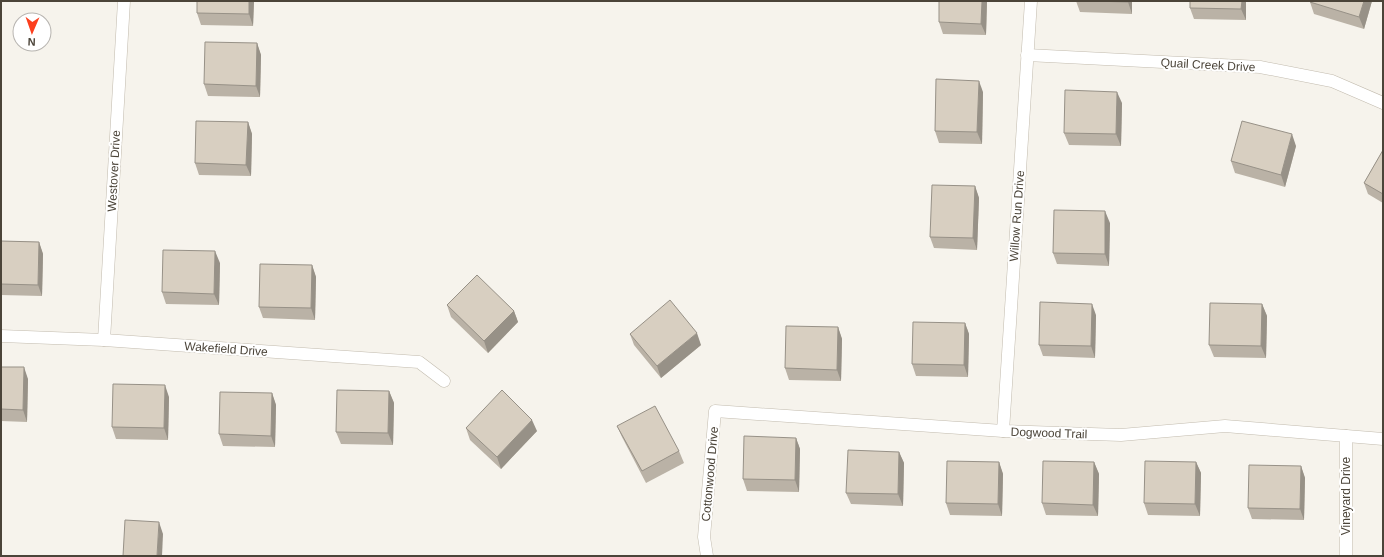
<svg xmlns="http://www.w3.org/2000/svg" width="1384" height="557" viewBox="0 0 1384 557" font-family="Helvetica,sans-serif">
  <style>
    .lines { fill: none; stroke-linecap: round; stroke-linejoin: round }
    .minor-casing { stroke: #c2bbae; stroke-width: 13 }
    .minor { stroke: #fff; stroke-width: 12 }
    .wall { fill: #bab2a6 }
    .shaded-wall { fill: #979187 }
    .building { fill: #d8cfc1; stroke: #979187 }
    .labels { text-anchor: middle; stroke-width: 4; stroke-linejoin: round; paint-order: stroke }
    .street-label { font-size: 12px; fill: #4b4439; stroke: #fff }
  </style>
  <rect width="100%" height="100%" fill="#f6f3ec"/>
  <g class="lines">
    <defs>
      <g id="minor">
        <polyline points="1027,55 1260,67 1332,81 1383,103"/>
        <polyline points="1,336 104,340 419,362 444,381"/>
        <polyline points="104,340 124,1"/>
        <polyline points="1003,431 1031,1"/>
        <polyline points="1346,436 1346,556"/>
        <polyline points="707,556 704,537 715,411 1003,431 1121,435 1225,426 1383,439"/>
      </g>
    </defs>
    <use href="#minor" class="minor-casing"/>
    <use href="#minor" class="minor"/>
  </g>
  <g class="wall">
    <polygon points="254,1 253,26 201,25 197,13"/>
    <polygon points="987,1 986,35 943,34 939,22"/>
    <polygon points="1076,1 1132,1 1132,14 1080,12"/>
    <polygon points="1190,1 1246,1 1246,20 1194,19 1190,8"/>
    <polygon points="1372,1 1364,29 1314,14 1310,2"/>
    <polygon points="257,43 261,55 260,97 208,96 204,84"/>
    <polygon points="983,92 982,144 939,143 935,131"/>
    <polygon points="1122,103 1121,146 1069,145 1064,133"/>
    <polygon points="248,122 252,134 251,176 199,175 195,163"/>
    <polygon points="1296,146 1285,187 1235,173 1231,161"/>
    <polygon points="1383,150 1383,203 1368,194 1364,183"/>
    <polygon points="975,186 979,198 977,250 934,248 930,237"/>
    <polygon points="1110,223 1109,266 1057,264 1053,253"/>
    <polygon points="1,241 39,242 43,254 42,296 1,295"/>
    <polygon points="220,263 219,305 166,304 162,292"/>
    <polygon points="312,265 316,277 315,320 263,318 259,307"/>
    <polygon points="1262,304 1267,316 1266,358 1214,357 1209,345"/>
    <polygon points="447,305 514,311 518,322 488,353 451,317"/>
    <polygon points="1096,315 1095,358 1043,356 1039,345"/>
    <polygon points="965,323 969,334 968,377 916,376 912,364"/>
    <polygon points="838,327 842,339 841,381 789,380 785,368"/>
    <polygon points="630,334 701,345 661,378 634,345"/>
    <polygon points="1,367 28,379 27,422 1,421"/>
    <polygon points="389,391 394,403 393,445 341,444 336,432"/>
    <polygon points="272,393 276,405 275,447 223,446 219,434"/>
    <polygon points="169,397 168,440 116,439 112,427"/>
    <polygon points="617,426 679,451 684,463 646,483 622,437"/>
    <polygon points="466,428 537,431 501,469 470,440"/>
    <polygon points="796,438 800,449 799,492 747,491 743,479"/>
    <polygon points="899,452 904,463 903,506 851,504 846,493"/>
    <polygon points="999,462 1003,474 1002,516 950,515 946,503"/>
    <polygon points="1094,462 1099,474 1098,516 1046,515 1042,503"/>
    <polygon points="1196,462 1201,473 1200,516 1148,515 1144,503"/>
    <polygon points="1301,466 1305,478 1304,520 1252,519 1248,508"/>
  </g>
  <g class="shaded-wall">
    <polygon points="249,1 254,1 253,26 249,14"/>
    <polygon points="982,1 987,1 986,35 981,24"/>
    <polygon points="1128,1 1132,1 1132,14 1128,2"/>
    <polygon points="1242,1 1246,1 1246,20 1241,9"/>
    <polygon points="1364,1 1372,1 1364,29 1359,17"/>
    <polygon points="257,43 261,55 260,97 256,86"/>
    <polygon points="979,81 983,92 982,144 977,132"/>
    <polygon points="1117,92 1122,103 1121,146 1116,134"/>
    <polygon points="248,122 252,134 251,176 246,165"/>
    <polygon points="1292,134 1296,146 1285,187 1281,175"/>
    <polygon points="975,186 979,198 977,250 973,238"/>
    <polygon points="1105,211 1110,223 1109,266 1105,254"/>
    <polygon points="39,242 43,254 42,296 38,285"/>
    <polygon points="215,251 220,263 219,305 214,294"/>
    <polygon points="312,265 316,277 315,320 311,308"/>
    <polygon points="1092,304 1096,315 1095,358 1091,346"/>
    <polygon points="1262,304 1267,316 1266,358 1261,346"/>
    <polygon points="514,311 518,322 488,353 484,341"/>
    <polygon points="965,323 969,334 968,377 964,365"/>
    <polygon points="838,327 842,339 841,381 837,370"/>
    <polygon points="697,333 701,345 661,378 657,366"/>
    <polygon points="24,367 28,379 27,422 23,410"/>
    <polygon points="165,385 169,397 168,440 164,428"/>
    <polygon points="389,391 394,403 393,445 388,433"/>
    <polygon points="272,393 276,405 275,447 271,436"/>
    <polygon points="532,420 537,431 501,469 497,457"/>
    <polygon points="796,438 800,449 799,492 795,480"/>
    <polygon points="899,452 904,463 903,506 898,494"/>
    <polygon points="999,462 1003,474 1002,516 998,504"/>
    <polygon points="1094,462 1099,474 1098,516 1093,505"/>
    <polygon points="1196,462 1201,473 1200,516 1195,504"/>
    <polygon points="1301,466 1305,478 1304,520 1300,509"/>
    <polygon points="159,522 163,534 162,556 157,556"/>
  </g>
  <g class="building">
    <polygon points="197,1 249,1 249,14 197,13"/>
    <polygon points="939,1 982,1 981,24 939,22"/>
    <polygon points="1091,1 1128,1 1128,2"/>
    <polygon points="1190,1 1242,1 1241,9 1190,8"/>
    <polygon points="1310,1 1364,1 1359,17 1310,2"/>
    <polygon points="205,42 257,43 256,86 204,84"/>
    <polygon points="936,79 979,81 977,132 935,131"/>
    <polygon points="1065,90 1117,92 1116,134 1064,133"/>
    <polygon points="196,121 248,122 246,165 195,163"/>
    <polygon points="1242,121 1292,134 1281,175 1231,161"/>
    <polygon points="1383,150 1383,194 1364,183"/>
    <polygon points="932,185 975,186 973,238 930,237"/>
    <polygon points="1054,210 1105,211 1105,254 1053,253"/>
    <polygon points="1,241 39,242 38,285 1,284"/>
    <polygon points="163,250 215,251 214,294 162,292"/>
    <polygon points="260,264 312,265 311,308 259,307"/>
    <polygon points="477,275 514,311 484,341 447,305"/>
    <polygon points="670,300 697,333 657,366 630,334"/>
    <polygon points="1040,302 1092,304 1091,346 1039,345"/>
    <polygon points="1210,303 1262,304 1261,346 1209,345"/>
    <polygon points="913,322 965,323 964,365 912,364"/>
    <polygon points="786,326 838,327 837,370 785,368"/>
    <polygon points="1,367 24,367 23,410 1,409"/>
    <polygon points="113,384 165,385 164,428 112,427"/>
    <polygon points="337,390 389,391 388,433 336,432"/>
    <polygon points="502,390 532,420 497,457 466,428"/>
    <polygon points="220,392 272,393 271,436 219,434"/>
    <polygon points="655,406 679,451 642,471 617,426"/>
    <polygon points="744,436 796,438 795,480 743,479"/>
    <polygon points="848,450 899,452 898,494 846,493"/>
    <polygon points="947,461 999,462 998,504 946,503"/>
    <polygon points="1043,461 1094,462 1093,505 1042,503"/>
    <polygon points="1145,461 1196,462 1195,504 1144,503"/>
    <polygon points="1249,465 1301,466 1300,509 1248,508"/>
    <polygon points="125,520 159,522 157,556 123,556"/>
  </g>
  <g class="labels">
    <g class="street-label">
      <text transform="translate(1208 65) rotate(3)" y="4">Quail Creek Drive</text>
      <text transform="translate(114 171) rotate(-87)" y="4">Westover Drive</text>
      <text transform="translate(1017 216) rotate(-86)" y="4">Willow Run Drive</text>
      <text transform="translate(226 349) rotate(4)" y="4">Wakefield Drive</text>
      <text transform="translate(1049 433) rotate(2)" y="4">Dogwood Trail</text>
      <text transform="translate(710 474) rotate(-85)" y="4">Cottonwood Drive</text>
      <text transform="translate(1346 496) rotate(-90)" y="4">Vineyard Drive</text>
    </g>
  </g>
  <rect width="1384" height="557" fill="none" stroke="#4b4439" stroke-width="4"/>
  <g transform="translate(32 32) rotate(182)"><circle r="19" fill="#ffffff" stroke="#b7b4b0"/>
  <path d="M0-3L7 15L0 10L-7 15Z" fill="#fc3f1d"/>
  <text y="-6" font-size="11" font-weight="bold" text-anchor="middle" fill="#4b4439">N</text>
  </g>
</svg>
